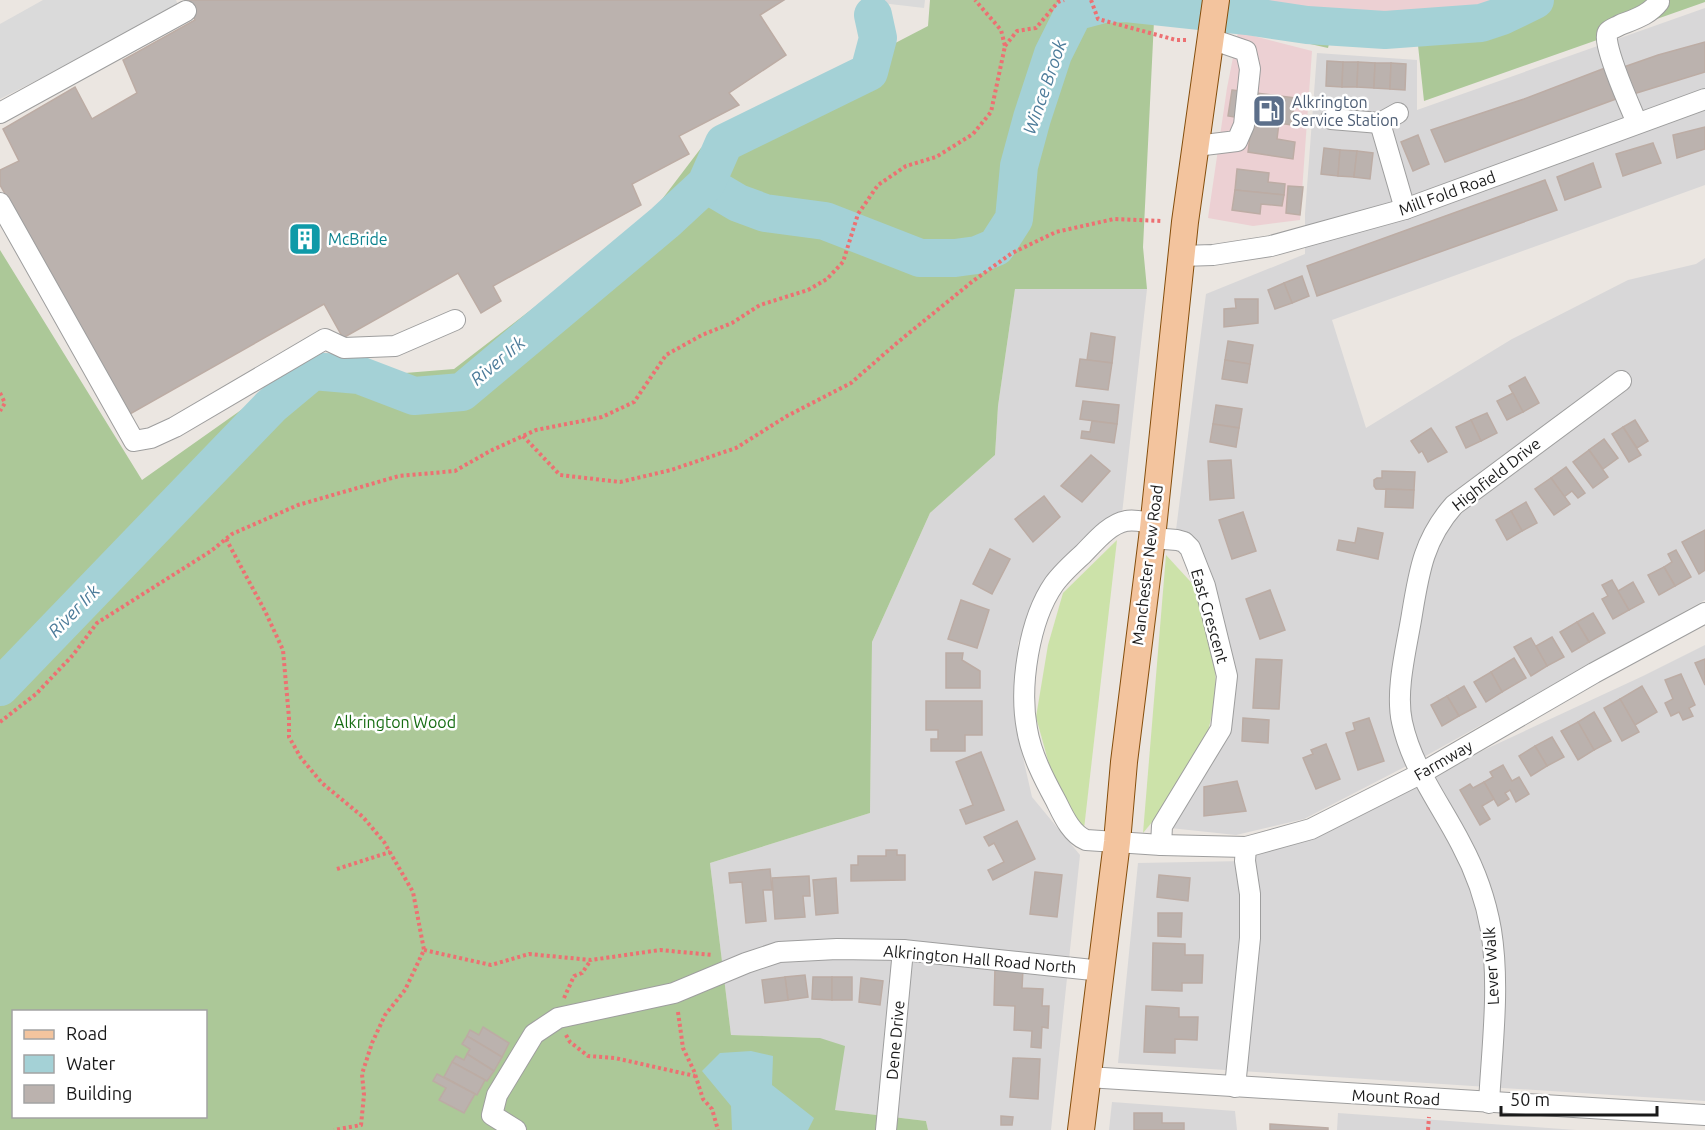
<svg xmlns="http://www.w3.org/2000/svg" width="1705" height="1130" viewBox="0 0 1705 1130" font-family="Ubuntu,sans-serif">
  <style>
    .residential { fill: #d8d7d8 }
    .commercial { fill: #ecd0d3 }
    .grass { fill: #cce2a9 }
    .forest { fill: #acc898; fill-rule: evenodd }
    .parking { fill: #dadada }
    .water { fill: #a4d1d6 }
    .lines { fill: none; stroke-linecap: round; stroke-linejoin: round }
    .river { stroke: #a4d1d6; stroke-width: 38 }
    .building { fill: #bbb2ae; stroke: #bcaca4; stroke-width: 1.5 }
    .minor-casing { stroke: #9e9e9e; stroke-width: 22 }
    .major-casing { stroke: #854e0c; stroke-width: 28 }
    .path { stroke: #ed7072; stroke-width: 4; stroke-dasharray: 3 3; stroke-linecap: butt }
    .minor { stroke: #fff; stroke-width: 20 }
    .major { stroke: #f3c49e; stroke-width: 26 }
    .labels { text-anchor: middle; stroke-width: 5; stroke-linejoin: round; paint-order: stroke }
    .service-label { font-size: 16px; fill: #4e5e75; stroke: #fff; text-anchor: start }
    .street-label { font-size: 16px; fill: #1a1a1a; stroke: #fff }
    .culture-label { font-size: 16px; fill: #0d838f; stroke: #fff; text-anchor: start }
    .park-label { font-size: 16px; fill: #176d13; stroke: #fff }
    .water-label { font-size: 18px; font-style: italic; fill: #4d7c9a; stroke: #fff }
  </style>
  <rect width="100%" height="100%" fill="#ebe6e1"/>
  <g class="residential">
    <polygon points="1705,8 1705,185 1332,320 1366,428 1512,339 1628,280 1696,264 1705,258 1705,600 1422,758 1304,819 1236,835 1170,828 1227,728 1228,637 1197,552 1176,530 1206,294 1305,254 1305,214 1317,53 1417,60 1417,110"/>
    <polygon points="1015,289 1147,289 1122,514 1057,564 1018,643 1016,727 1032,797 1080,855 1051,1130 928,1130 926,1121 835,1110 820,1038 731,1035 710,863 870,813 872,642 930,513 995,455 998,406"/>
    <polygon points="1705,645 1705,1101 1118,1063 1138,863 1245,861 1643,676"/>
    <polygon points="1112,1102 1235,1111 1237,1130 1109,1130"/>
    <polygon points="1338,1113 1576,1130 1337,1130"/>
  </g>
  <g class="commercial">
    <polygon points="1248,0 1506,0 1499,4 1428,20 1358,23 1246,10"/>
    <polygon points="1238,32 1312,51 1300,220 1253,226 1208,218 1227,88"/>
  </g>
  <g class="grass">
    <polygon points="1117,540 1084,829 1055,786 1036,717 1048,645 1063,593"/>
    <polygon points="1166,555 1200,592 1215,653 1216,696 1208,732 1172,798 1143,833"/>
  </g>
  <g class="forest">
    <path d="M930,0h225l-12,247 4,42h-132l-17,117 -3,49 -65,58 -58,129 -2,171 -160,50 21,172 89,3 25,8 -10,64 91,11 2,9h-928v-880l142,230 109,-77 34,-30 42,-15 78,15 49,-4 190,-146 57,-75 19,-14 208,-108zM14,1012h192v104h-192z"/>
    <polygon points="1521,0 1705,0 1705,2 1424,101 1417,36 1332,32 1328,48 1243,29 1247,13 1307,20 1381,26 1469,18"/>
  </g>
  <g class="parking">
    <polygon points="43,0 176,0 179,8 0,99 0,24"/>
    <polygon points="871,0 925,0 924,8 873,2"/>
  </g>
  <polygon class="water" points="751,1051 773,1056 772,1085 814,1118 808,1130 732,1130 731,1106 702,1071 720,1053"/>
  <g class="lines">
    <g class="river">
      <polyline points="706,184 738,203 765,213 825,221 920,258 955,258 977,255 996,247 1014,219 1019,166 1032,118 1053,54 1074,12 1104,4 1126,3 1247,16 1307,25 1385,30 1481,23 1502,16 1535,0"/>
      <polyline points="0,687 271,406 313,371 359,375 414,396 462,392 665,222 706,184 724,143 869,72 878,38 873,15"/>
    </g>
  </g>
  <g class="building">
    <polygon points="185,0 784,0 760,15 786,55 729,93 739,105 679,136 689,154 632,184 641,205 493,286 501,301 481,313 458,273 343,338 324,304 130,414 0,185 0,170 19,161 3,129 75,87 92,119 137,93 123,60 195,20"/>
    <polygon points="1705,42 1705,72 1630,95 1618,69 1658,55"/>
    <polygon points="1327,61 1343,62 1342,87 1326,86"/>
    <polygon points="1343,62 1358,62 1357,87 1342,87"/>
    <polygon points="1358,62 1375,63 1374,88 1357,87"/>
    <polygon points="1375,63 1391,63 1390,89 1374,88"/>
    <polygon points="1391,63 1406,64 1405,90 1390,89"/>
    <polygon points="1605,68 1616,99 1445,162 1431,130 1524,99"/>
    <polygon points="1232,90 1295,98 1291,125 1279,123 1277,139 1295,142 1293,159 1248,152 1252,120 1228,116"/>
    <polygon points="1705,127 1705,149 1677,158 1673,135"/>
    <polygon points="1418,135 1429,164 1413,171 1401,142"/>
    <polygon points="1653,143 1661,163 1623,176 1616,154"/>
    <polygon points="1324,148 1340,150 1338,176 1321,174"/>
    <polygon points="1340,150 1357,151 1354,177 1338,176"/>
    <polygon points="1357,151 1373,153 1370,179 1354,177"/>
    <polygon points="1593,163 1601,187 1565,200 1557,177"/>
    <polygon points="1237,169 1269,173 1268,182 1285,184 1284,195 1235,190"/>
    <polygon points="1545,180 1557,210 1317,296 1307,266"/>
    <polygon points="1288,186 1303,187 1300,215 1286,213"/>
    <polygon points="1235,190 1284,195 1282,206 1261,204 1260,214 1232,210"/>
    <polygon points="1302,276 1309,296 1292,303 1284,283"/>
    <polygon points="1284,283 1292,303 1275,309 1268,290"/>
    <polygon points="1235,299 1258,299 1258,323 1224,327 1224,309 1236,308"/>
    <polygon points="1091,333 1115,337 1112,363 1087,360"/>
    <polygon points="1228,341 1253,345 1250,364 1225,360"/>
    <polygon points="1080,359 1112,363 1108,390 1076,386"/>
    <polygon points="1225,360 1250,364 1247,383 1222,379"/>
    <polygon points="1525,377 1539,403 1523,412 1509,386"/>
    <polygon points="1513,393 1523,412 1507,420 1497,401"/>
    <polygon points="1083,401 1119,405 1117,424 1080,419"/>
    <polygon points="1216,405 1242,409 1239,428 1213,424"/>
    <polygon points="1487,413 1497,433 1481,441 1471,420"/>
    <polygon points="1471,420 1481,441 1466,448 1456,427"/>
    <polygon points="1635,420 1648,441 1637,448 1623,427"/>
    <polygon points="1092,421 1117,424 1114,443 1081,438 1082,431 1090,432"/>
    <polygon points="1213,424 1239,428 1236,447 1210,442"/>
    <polygon points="1623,427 1641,455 1629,462 1612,434"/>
    <polygon points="1431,428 1447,452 1428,462 1422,451 1419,453 1411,441"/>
    <polygon points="1604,439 1618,458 1603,469 1589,450"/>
    <polygon points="1589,450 1608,477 1593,488 1573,462"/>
    <polygon points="1091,455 1110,471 1082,502 1061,486"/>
    <polygon points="1231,460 1234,498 1210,500 1208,461"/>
    <polygon points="1566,467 1585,493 1578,498 1572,491 1564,497 1551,478"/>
    <polygon points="1382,471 1415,472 1414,490 1376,489 1374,486 1374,480 1377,478 1382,478"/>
    <polygon points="1551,478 1570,504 1554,515 1535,489"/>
    <polygon points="1386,489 1414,490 1413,508 1385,507"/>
    <polygon points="1044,496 1060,517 1033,542 1015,519"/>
    <polygon points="1526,502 1537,523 1522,531 1511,511"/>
    <polygon points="1511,511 1522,531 1507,540 1496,520"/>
    <polygon points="1243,512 1256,551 1232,559 1219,520"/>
    <polygon points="1358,528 1383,533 1378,559 1337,550 1339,540 1355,543"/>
    <polygon points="1705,530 1705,570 1699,574 1682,542"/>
    <polygon points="990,549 1010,559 992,594 973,584"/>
    <polygon points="1676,550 1691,577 1675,586 1664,567 1672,562 1668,554"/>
    <polygon points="1664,567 1675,586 1659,595 1648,575"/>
    <polygon points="1612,580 1629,610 1613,619 1602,599 1608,596 1602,585"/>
    <polygon points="1633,582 1644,602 1629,610 1618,591"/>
    <polygon points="1270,590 1285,630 1260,639 1246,599"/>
    <polygon points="961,600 989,610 977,648 948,639"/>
    <polygon points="1593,613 1605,633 1589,642 1577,622"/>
    <polygon points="1577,622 1589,642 1572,652 1560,632"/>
    <polygon points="1552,637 1564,657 1547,666 1536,646"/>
    <polygon points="1531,638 1547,666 1531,676 1514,647"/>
    <polygon points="946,653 963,653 962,660 980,671 980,688 946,688"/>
    <polygon points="1514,658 1526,678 1502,692 1491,672"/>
    <polygon points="1256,659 1282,660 1279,709 1253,708"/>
    <polygon points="1705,659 1705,685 1695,663"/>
    <polygon points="1491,672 1502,692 1486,702 1474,682"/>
    <polygon points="1681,674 1695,705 1689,708 1693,716 1683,720 1679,712 1671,716 1665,703 1673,699 1665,680"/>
    <polygon points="1464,686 1476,707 1459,716 1447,696"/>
    <polygon points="1642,686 1657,712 1635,725 1620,699"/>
    <polygon points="1447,696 1459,716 1442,726 1431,705"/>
    <polygon points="1620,699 1639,732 1622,741 1604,708"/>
    <polygon points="926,701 982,701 982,735 965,735 965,751 931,751 931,739 938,739 938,730 926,730"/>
    <polygon points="1594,712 1611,741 1594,750 1578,722"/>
    <polygon points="1243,718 1269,720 1268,743 1242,741"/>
    <polygon points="1369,718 1384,761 1358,770 1346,733 1355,730 1353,723"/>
    <polygon points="1578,722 1594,750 1578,760 1561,731"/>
    <polygon points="1552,737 1564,757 1547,766 1535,746"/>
    <polygon points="1326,744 1340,779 1316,789 1303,758 1313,754 1311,750"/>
    <polygon points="1535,746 1547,766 1531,776 1519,756"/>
    <polygon points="981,752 1004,810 966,824 960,810 973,805 956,762"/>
    <polygon points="1503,765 1512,781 1519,777 1529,794 1516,802 1510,790 1505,793 1509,799 1498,806 1484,782 1493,777 1490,772"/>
    <polygon points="1237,781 1246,811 1204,816 1204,787"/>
    <polygon points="1484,782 1494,799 1482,806 1490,819 1480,825 1460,790 1470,784 1473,788"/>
    <polygon points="1017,821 1035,859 993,880 988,870 1004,862 994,843 989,846 984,837"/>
    <polygon points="886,850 897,850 897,855 905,855 905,880 851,881 851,865 858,865 858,856 886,856"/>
    <polygon points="770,869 772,890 763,890 766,921 746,923 742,882 730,883 729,873"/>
    <polygon points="1035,872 1062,875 1057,917 1030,914"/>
    <polygon points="1159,875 1190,878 1188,901 1157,897"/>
    <polygon points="809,876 810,896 803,896 805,917 775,919 772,878"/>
    <polygon points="836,878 838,913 816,915 813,880"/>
    <polygon points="1158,913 1182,913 1181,937 1158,936"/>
    <polygon points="1153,943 1185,944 1185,955 1203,955 1202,983 1182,983 1182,991 1152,990"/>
    <polygon points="995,967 1023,969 1022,988 1043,989 1042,1006 1049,1006 1048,1028 1042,1027 1041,1048 1031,1047 1032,1031 1014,1030 1015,1006 994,1005"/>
    <polygon points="805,975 808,997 788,1000 785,977"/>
    <polygon points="785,977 788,1000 765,1003 762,980"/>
    <polygon points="813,977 832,977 832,1000 812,999"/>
    <rect x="832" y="977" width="20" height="23"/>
    <polygon points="861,978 883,981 880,1005 859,1002"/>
    <polygon points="1146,1006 1179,1008 1179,1017 1198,1017 1197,1040 1175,1039 1175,1053 1144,1052"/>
    <polygon points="483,1027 509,1043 502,1057 467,1036 470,1030 479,1035"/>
    <polygon points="467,1036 502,1057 494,1071 467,1054 470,1049 462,1044"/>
    <polygon points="467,1054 494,1071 487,1081 452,1062 456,1056 464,1060"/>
    <polygon points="1013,1058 1040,1059 1038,1099 1010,1097"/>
    <polygon points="452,1062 485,1080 477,1095 444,1077"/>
    <polygon points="437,1074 475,1094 464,1113 439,1100 446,1088 433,1081"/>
    <polygon points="1134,1113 1162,1113 1162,1123 1184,1123 1184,1130 1134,1130"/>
    <polygon points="1001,1116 1013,1117 1012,1125 1001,1125"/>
    <polygon points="1270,1124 1328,1128 1328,1130 1270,1130"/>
  </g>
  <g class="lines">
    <defs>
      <g id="minor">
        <polyline points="0,113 186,11"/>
        <polyline points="1331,119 1380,123 1398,113"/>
        <polyline points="1380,123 1405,209"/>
        <path d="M1637,123c-5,-12 -37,-83 -29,-91 2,-3 9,-5 12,-7 15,-6 29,-10 39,-23"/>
        <polyline points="1196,146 1237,141 1244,125 1250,69 1246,51 1211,39"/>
        <polyline points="0,203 134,441 151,438 175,427 325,339 344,348 395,346 455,320"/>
        <polyline points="1181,256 1213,255 1271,246 1405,209 1705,99"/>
        <path d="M1153,523c-9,-1 -19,-4 -27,-2 -17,3 -32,22 -43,33 -10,9 -21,19 -29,30 -25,36 -35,102 -27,145 4,25 17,50 29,72 7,14 15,33 30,39l75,5 85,2 65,-18 109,-55 174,-101 111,-60"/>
        <polyline points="1152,538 1177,540 1184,542 1190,548 1205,586 1227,676 1221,729 1162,826 1161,845"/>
        <polyline points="1087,1077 1705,1115"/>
        <polyline points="1235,1087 1250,938 1250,894 1245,861 1246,847"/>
        <path d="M1489,1103c3,-57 11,-117 2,-173 -5,-29 -16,-60 -30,-86 -21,-41 -49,-76 -59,-122 -7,-32 5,-76 10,-108 7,-43 12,-75 42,-109l167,-124"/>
        <polyline points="516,1130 492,1115 497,1095 534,1034 558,1018 674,993 746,963 779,952 837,949 903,950 1102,971"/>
        <polyline points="886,1130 903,950"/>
      </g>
      <polyline id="major" points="1081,1130 1117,842 1124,762 1152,538 1185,222 1216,0"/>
    </defs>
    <use href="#minor" class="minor-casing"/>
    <use href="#major" class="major-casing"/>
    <g class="path">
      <polyline points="1091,0 1098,19 1176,40 1189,40"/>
      <polyline points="1005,46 1017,31 1036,28 1058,2 1064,0"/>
      <polyline points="0,393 5,403 0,411"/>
      <polyline points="523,436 560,475 620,482 671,470 736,448 787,416 851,383 898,342 973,281 1012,253 1056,232 1114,219 1163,221"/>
      <polyline points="226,539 265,611 283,650 289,718 289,737 301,758 322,783 363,817 384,842 413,892 424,950 405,990 385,1015 372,1043 362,1074 364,1095 361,1125 334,1130"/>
      <polyline points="0,722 36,694 73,655 97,623 211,551 232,534 298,505 399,476 455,471 490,451 536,430 602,417 634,402 666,355 702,335 732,323 760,305 808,290 827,279 843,262 858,214 878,185 906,166 936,157 973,134 991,112 1005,46 1001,30 975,0"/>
      <polyline points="337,869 390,852"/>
      <polyline points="424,950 491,965 529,954 591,960 660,950 713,955"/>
      <polyline points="564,998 574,976 582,973 591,960"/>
      <polyline points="678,1012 683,1048 694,1071 703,1099 712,1109 718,1130"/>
      <polyline points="566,1035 570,1042 588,1056 615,1058 695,1076"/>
      <polyline points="1428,1130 1429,1117"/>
    </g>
    <use href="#minor" class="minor"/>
    <use href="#major" class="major"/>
  </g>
  <defs>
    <symbol id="fuel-square" viewBox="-11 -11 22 22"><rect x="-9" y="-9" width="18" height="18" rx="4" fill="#5c6f8a" stroke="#fff"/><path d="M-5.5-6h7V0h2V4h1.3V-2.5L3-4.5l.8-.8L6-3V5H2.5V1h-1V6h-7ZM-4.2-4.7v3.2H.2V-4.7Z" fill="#fff"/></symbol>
    <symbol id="building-square" viewBox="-11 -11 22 22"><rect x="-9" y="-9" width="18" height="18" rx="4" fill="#0f9aa8" stroke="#fff"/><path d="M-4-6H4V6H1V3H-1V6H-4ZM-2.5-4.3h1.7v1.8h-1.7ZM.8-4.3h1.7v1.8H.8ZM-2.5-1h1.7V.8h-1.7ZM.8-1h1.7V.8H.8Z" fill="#fff"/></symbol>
  </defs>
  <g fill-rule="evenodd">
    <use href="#fuel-square" x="1250" y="92" width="38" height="38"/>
    <use href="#building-square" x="286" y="220" width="38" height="38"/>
  </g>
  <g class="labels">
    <g class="service-label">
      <text x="1292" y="108">Alkrington<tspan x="1292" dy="18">Service Station</tspan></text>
    </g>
    <g class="street-label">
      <text transform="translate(1447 193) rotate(-20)" y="6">Mill Fold Road</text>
      <text transform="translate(1496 474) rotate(-38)" y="6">Highfield Drive</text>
      <text transform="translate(1147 565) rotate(-83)" y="6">Manchester New Road</text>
      <text transform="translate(1210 616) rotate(74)" y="6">East Crescent</text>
      <text transform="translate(1443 760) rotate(-30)" y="6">Farmway</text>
      <text transform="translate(980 959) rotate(5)" y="6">Alkrington Hall Road North</text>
      <text transform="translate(1491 966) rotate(-93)" y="6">Lever Walk</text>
      <text transform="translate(895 1040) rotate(-85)" y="6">Dene Drive</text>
      <text transform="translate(1396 1097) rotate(3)" y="6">Mount Road</text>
    </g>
    <g class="culture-label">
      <text x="328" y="245">McBride</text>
    </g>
    <g class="park-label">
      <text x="395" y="728">Alkrington Wood</text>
    </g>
    <g class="water-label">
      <text transform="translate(1045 87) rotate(-71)" y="6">Wince Brook</text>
      <text transform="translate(498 361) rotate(-40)" y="6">River Irk</text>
      <text transform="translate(74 611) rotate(-46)" y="6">River Irk</text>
    </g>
  </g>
  <rect x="12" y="1010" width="195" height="108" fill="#ffffff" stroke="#a3a3a3" stroke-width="1.5"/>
  <rect x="24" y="1030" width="30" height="9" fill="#f3c49e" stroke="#a3a3a3" stroke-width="1.5"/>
  <text x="66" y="1040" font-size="18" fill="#1a1a1a">Road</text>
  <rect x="24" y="1055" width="30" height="18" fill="#a4d1d6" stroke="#a3a3a3" stroke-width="1.5"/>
  <text x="66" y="1070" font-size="18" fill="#1a1a1a">Water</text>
  <rect x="24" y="1085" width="30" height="18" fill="#bbb2ae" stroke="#a3a3a3" stroke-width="1.5"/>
  <text x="66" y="1100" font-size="18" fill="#1a1a1a">Building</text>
  <path d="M1501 1106v9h156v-9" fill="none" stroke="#1a1a1a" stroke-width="3"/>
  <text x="1510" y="1106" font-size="18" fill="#1a1a1a" stroke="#ffffff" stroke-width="4.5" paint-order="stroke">50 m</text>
</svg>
